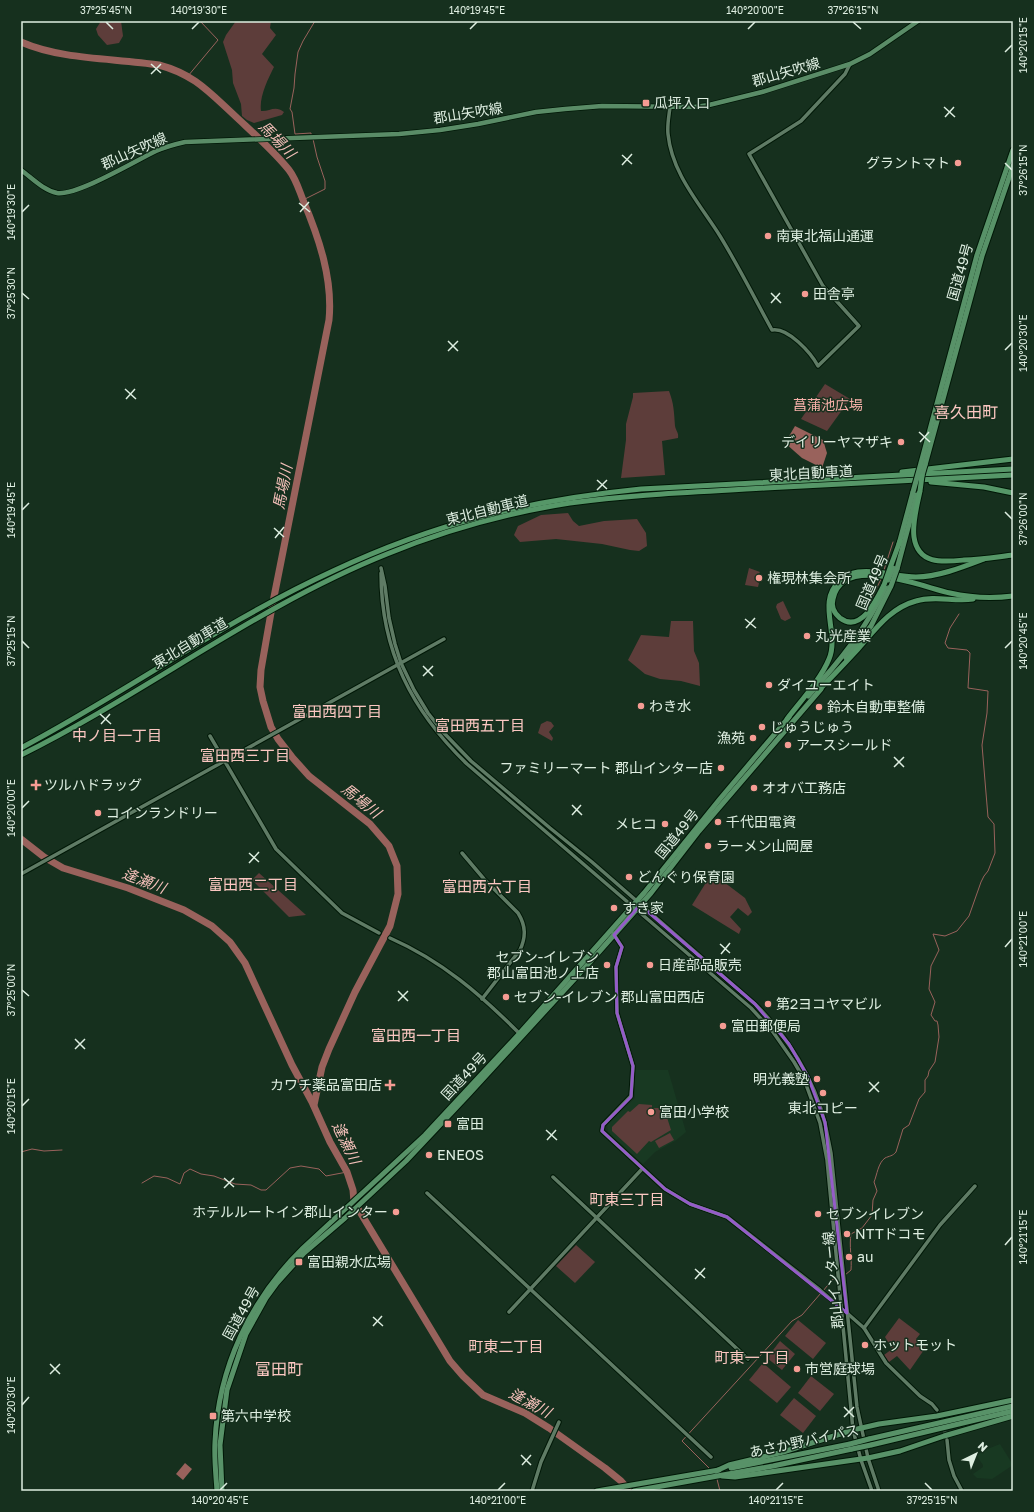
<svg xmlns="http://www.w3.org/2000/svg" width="1034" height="1512" viewBox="0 0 1034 1512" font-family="'Golos Text','Noto Sans JP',sans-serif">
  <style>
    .built { fill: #183922 }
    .green { fill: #5d3d3a }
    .water { fill: #99625c }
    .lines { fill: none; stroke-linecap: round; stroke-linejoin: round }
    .stream { stroke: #99625c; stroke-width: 1 }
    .river { stroke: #99625c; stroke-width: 7 }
    .tertiary-tunnel { stroke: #344c3b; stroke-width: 3.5; stroke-dasharray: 3.5 2; stroke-linecap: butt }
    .tertiary-casing { stroke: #001807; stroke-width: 5.5 }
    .primary-casing { stroke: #001807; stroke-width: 6 }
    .trunk-casing { stroke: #001807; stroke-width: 7 }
    .motorway-casing { stroke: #001807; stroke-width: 7 }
    .tertiary { stroke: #5f7b65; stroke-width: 3.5 }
    .primary { stroke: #5a8c67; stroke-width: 4.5 }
    .trunk { stroke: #589268; stroke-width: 5 }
    .motorway { stroke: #569768; stroke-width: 5 }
    .trunk-bridge-casing { stroke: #001807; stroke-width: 7; stroke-linecap: butt }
    .motorway-bridge-casing { stroke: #001807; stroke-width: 7; stroke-linecap: butt }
    .trunk-bridge { stroke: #589268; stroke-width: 5 }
    .motorway-bridge { stroke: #569768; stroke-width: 5 }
    .marked { fill: none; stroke: #945cc8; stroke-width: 3; stroke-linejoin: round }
    .ticks { fill: none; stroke: #deeee1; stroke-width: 1.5 }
    .poi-dot { fill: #f59c93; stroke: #16301e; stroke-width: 1.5 }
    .labels { text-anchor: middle; stroke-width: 3; stroke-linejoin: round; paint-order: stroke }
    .street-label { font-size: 14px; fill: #deeee1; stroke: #16301e }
    .poi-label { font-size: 14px; fill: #deeee1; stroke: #16301e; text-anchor: start }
    .park-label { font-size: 14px; fill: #f6b0a9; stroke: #16301e }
    .water-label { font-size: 15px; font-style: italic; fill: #f5c0ba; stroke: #16301e }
    .neighbourhood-label { font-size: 15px; fill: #fbc7c1; stroke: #16301e }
    .quarter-label { font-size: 16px; fill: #fbc7c1; stroke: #16301e }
    .neatline { fill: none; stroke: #deeee1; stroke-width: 1.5 }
    .ticks-label { font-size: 10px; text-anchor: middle; fill: #deeee1 }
  </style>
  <rect width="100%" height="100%" fill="#16301e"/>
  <g class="built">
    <polygon points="635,1070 668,1070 686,1132 675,1141 655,1152 643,1164 608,1132 607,1125 635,1098"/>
    <polygon points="1000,1444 1013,1465 992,1479 977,1478 973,1474 983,1467 983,1465 976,1455 990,1448"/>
  </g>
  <g class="green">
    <polygon points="101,21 121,21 123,36 119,43 107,45 98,35 96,29"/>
    <path d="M236,21h35l-1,7 6,7 -14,19 12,13c-6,12 -15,30 -13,44 8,1 14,-6 23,1l-2,3 -28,8 -7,-3 -5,-4 -1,-12 -8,-21 -1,-13 -9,-28 3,-7z"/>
    <polygon points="825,384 850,399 827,431 801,419"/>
    <path d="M669,391c5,13 5,21 6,35 1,5 4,7 3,12l-16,3 3,34 -44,3 5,-38v-16l7,-27v-4z"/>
    <polygon points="568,513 573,521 579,526 604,521 637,519 646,533 647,546 639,551 630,550 602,544 556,539 520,542 514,535 518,526 541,515"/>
    <polygon points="749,568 760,572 755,579 759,583 758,587 745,585"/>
    <polygon points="783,601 791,618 785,621 781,619 776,607 777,604"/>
    <polygon points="671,621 693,621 694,651 699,663 700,686 681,681 660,679 645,674 628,660 641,635 669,637"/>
    <polygon points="547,721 551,722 554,726 549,732 553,738 552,741 538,733 541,724"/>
    <polygon points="259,873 306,915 289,917 252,880"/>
    <polygon points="712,873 745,898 752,912 748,916 738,908 730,917 741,929 739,934 692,905"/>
    <polygon points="639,1104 652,1105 652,1108 664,1108 671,1130 651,1142 649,1141 637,1154 612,1131 612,1127 628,1111 630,1112"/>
    <polygon points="670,1133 674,1140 659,1148 655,1141"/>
    <polygon points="576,1245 595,1262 575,1283 556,1266"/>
    <polygon points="899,1318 920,1334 916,1339 926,1347 910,1370 897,1356 889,1362 884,1355 892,1349 885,1337"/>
    <polygon points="798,1320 826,1343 813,1359 785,1336"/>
    <polygon points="780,1341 795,1354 782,1370 767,1358"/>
    <polygon points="763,1363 791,1387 777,1403 749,1380"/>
    <polygon points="811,1376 834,1394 820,1411 798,1393"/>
    <polygon points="794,1398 816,1416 803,1433 780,1415"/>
  </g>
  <g class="water">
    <polygon points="795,426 823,440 827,453 822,468 802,458 785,443"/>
    <polygon points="185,1463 192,1469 183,1480 176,1474"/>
  </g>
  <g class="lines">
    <g class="stream">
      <polyline points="188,76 218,40 200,21"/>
      <polyline points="311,134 311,133 295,134 292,112 290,109 294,88 295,74 298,52 303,41 315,21"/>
      <polyline points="303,200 325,189 325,181 317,157 313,139"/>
      <polyline points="884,570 893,542"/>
      <polyline points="869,604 881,579"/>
      <polyline points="21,1152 32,1149 44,1151 62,1150"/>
      <polyline points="142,1183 154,1176 167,1178 180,1184 184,1173 190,1169 201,1174 214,1176 235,1184 251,1185 261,1190 266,1190 290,1168 301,1166 319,1169 326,1176 347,1172"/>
      <path d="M845,1275l6,-5c1,-12 -2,-24 0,-36l11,-6 10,-13 1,-15 4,-9 -3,-9c3,-7 4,-19 11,-24 4,-2 8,-2 11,-6l7,-23 6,-4 10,-26 6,-7v-12l3,-4 1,-5 6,-9 4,-25 -1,-12 -1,-4h-2l-4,-6 4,-13 -6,-13 2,-23 8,-16 -6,-16 12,2 12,-5 12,-15 12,-34 3,-6 4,-5 7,-18 -1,-29 -6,-7 -6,-72 5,-32 1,-22 -20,-3 2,-35 -3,-3 -19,-2 -3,-5 5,-15 9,-14"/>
      <polyline points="823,1291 832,1280 837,1278"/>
      <polyline points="711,1470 682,1441 792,1321 802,1315 821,1293"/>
      <polyline points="717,1479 720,1491"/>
    </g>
    <g class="river">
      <path d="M21,42c41,18 93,16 138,23 34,9 49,26 74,49 19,18 40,36 56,56 7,9 10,20 14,30 16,38 30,79 26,120l-57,287 -11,63 -1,17 3,14 8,26 7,12 14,18 17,19 61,48 19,22 8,20 1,28 -8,32 -35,66 -26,57 -7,18 -8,38"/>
      <polyline points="21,839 44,857 63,868 128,888 184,910 212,926 230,942 245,963 292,1065 312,1102 330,1142 347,1172 353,1190 354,1202 450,1361 463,1376 483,1395 525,1413 549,1428 605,1468 621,1481 630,1491"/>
    </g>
    <polyline class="tertiary-tunnel" points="937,1410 947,1438"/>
    <defs>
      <g id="tertiary">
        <path d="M670,107c-1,9 -3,18 -2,27 4,40 32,70 52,102 19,31 35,63 52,94 16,-3 39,23 46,36l41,-40 -36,-40 -74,-132 52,-33 44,-47 5,-10"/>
        <path d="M381,568l4,18 4,32 6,26 6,19 13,27 14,23 15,19 28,29 79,67 42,34 163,142c32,32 59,74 70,119 2,10 4,20 6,30l26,254 11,51 11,33"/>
        <path d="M381,573c0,78 31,138 86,191l284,244 22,24 21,30 10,17 16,44 7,37 26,270 8,30 11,31"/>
        <polyline points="210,736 276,849 342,913 379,933"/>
        <path d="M462,853l22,26 34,34c8,13 8,24 2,37l-38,49"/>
        <polyline points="21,874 444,639"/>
        <polyline points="613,933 622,947 616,967 617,1013 633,1066 631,1096 603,1125 602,1131 665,1189 690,1204 727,1217 820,1290 842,1309"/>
        <path d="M390,938c52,23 90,56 130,96"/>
        <polyline points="553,1177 748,1359"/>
        <polyline points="427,1193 711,1457"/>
        <polyline points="509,1312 642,1169"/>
        <polyline points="847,1313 864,1328 886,1363 920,1396 932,1404 937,1410"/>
        <polyline points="864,1328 940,1225 975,1186"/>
        <polyline points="947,1440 949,1460 954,1476 962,1491"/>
        <polyline points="532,1491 541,1462 559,1422"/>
      </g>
      <path id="primary" d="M21,170c11,8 22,20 36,23 20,3 78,-32 99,-42 9,-4 20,-7 29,-9l214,-8 41,-4 38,-6 58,-12 29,-3 37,-3 92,1 15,-2 53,-13 88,-28 20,-10 48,-33"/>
      <g id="trunk">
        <polyline points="921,463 977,255 1013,150"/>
        <polyline points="925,465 982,256 1013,166"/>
        <polyline points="899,544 913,492"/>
        <polyline points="897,569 917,494"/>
        <polyline points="846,658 871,626 891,586"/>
        <path d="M808,696c31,-34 59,-68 78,-110"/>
        <polyline points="869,1439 1013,1406"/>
        <polyline points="871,1445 1013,1411"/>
        <polyline points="731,1468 850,1444"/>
        <polyline points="716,1471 729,1465 783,1452 853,1430 879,1424 937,1416 1013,1400"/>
        <polyline points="722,1476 735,1477 868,1458 900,1451 944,1436 1013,1416"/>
        <path d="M217,1491c-1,-16 -3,-32 -2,-49 3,-74 35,-142 88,-194l122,-113 94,-101 125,-141 75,-93 70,-83"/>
        <polyline points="222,1491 220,1445 227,1390 246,1334 266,1298 277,1283 304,1253 345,1218 406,1161 469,1094 591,961 651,893 699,831 821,689"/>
        <polyline points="597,1491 719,1470"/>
        <polyline points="634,1491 773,1466 852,1449"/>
      </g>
      <g id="motorway">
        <polyline points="902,472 1013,459"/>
        <polyline points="931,482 984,487 1013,493"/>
        <path d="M920,491c-3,15 -8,32 -6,46 4,28 29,25 50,23 16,0 33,-3 49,-5"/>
        <polyline points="890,568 900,541"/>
        <path d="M884,585c-7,14 -23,49 -44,33 -6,-5 -9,-12 -7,-19 9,-46 89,-12 117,-6 22,5 40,6 63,3"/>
        <path d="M818,691c14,-14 27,-28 40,-42 17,-19 32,-41 58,-48 19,-6 38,1 57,-2"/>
        <path d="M787,719c13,-17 34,-40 42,-60 11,-26 -13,-57 11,-78 5,-5 11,-8 18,-9 20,-3 39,5 58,5 22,0 47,-10 68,-18"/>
        <path d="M21,748c106,-56 203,-127 312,-177 102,-48 196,-71 308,-82l372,-20"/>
        <path d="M21,755c125,-62 236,-149 366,-201 58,-24 120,-41 183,-51 65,-9 130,-11 195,-15 83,-4 165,-9 248,-13"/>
      </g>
    </defs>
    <use href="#tertiary" class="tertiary-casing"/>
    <use href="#primary" class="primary-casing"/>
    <use href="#trunk" class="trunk-casing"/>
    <use href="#motorway" class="motorway-casing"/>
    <use href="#tertiary" class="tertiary"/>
    <use href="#primary" class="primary"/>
    <use href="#trunk" class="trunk"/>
    <use href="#motorway" class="motorway"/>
    <defs>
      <g id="trunk-bridge">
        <polyline points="921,479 925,465"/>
        <polyline points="913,492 921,463"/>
        <polyline points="888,580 893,568"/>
        <polyline points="891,586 897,569"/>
        <polyline points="850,1444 869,1439"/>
        <polyline points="852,1449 871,1445"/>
      </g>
      <g id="motorway-bridge">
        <polyline points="920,491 922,476"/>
        <polyline points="884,585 890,568"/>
      </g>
    </defs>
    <use href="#trunk-bridge" class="trunk-bridge-casing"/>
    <use href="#motorway-bridge" class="motorway-bridge-casing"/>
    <use href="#trunk-bridge" class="trunk-bridge"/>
    <use href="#motorway-bridge" class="motorway-bridge"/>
  </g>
  <path class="marked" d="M640,905l115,99 34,40 19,33 17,45 22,191 -120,-96 -37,-13 -25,-15 -63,-58 1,-6 28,-28 2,-31 -16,-53 -1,-46 6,-20 -8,-12z"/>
  <path class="ticks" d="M106,22l7,7M853,22l8,7M192,29l7,-7M470,29l7,-7M748,29l7,-7M1005,52l7,-7M151,64l10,9M151,74l10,-10M944,107l11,10M945,117l9,-10M622,155l10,9M1005,163l7,7M622,165l10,-11M299,203l11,9M22,212l7,-7M300,212l9,-10M22,293l7,6M771,293l10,10M771,303l9,-10M448,341l10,10M1005,350l7,-7M448,351l10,-10M125,389l11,10M126,399l9,-10M919,432l11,10M920,442l9,-10M597,480l10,9M597,490l10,-10M22,510l7,-7M1005,512l7,7M274,528l10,9M275,538l9,-11M745,619l11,9M746,628l9,-10M22,641l7,7M1005,648l7,-7M423,666l10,10M423,676l10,-10M100,714l11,10M101,724l9,-10M894,757l10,10M894,767l10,-10M572,805l10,10M22,808l7,-7M572,815l9,-10M249,853l10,9M249,863l10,-11M720,944l10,9M1005,947l7,-8M721,954l9,-11M22,990l7,6M398,991l10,10M398,1001l10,-10M75,1039l10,10M75,1049l10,-10M869,1082l10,10M869,1092l10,-10M22,1106l7,-7M546,1130l11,10M547,1140l9,-10M224,1178l10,9M224,1188l10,-10M1005,1245l7,-8M695,1269l10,9M695,1279l10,-11M373,1317l10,9M373,1326l9,-10M50,1364l10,10M50,1374l10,-10M22,1405l7,-8M844,1407l10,10M844,1417l10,-10M521,1455l10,10M522,1465l9,-10M925,1483l7,7M220,1490l7,-7M498,1490l7,-7M776,1490l7,-7"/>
  <g class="poi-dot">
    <rect x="642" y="99" width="8" height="8" rx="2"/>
    <circle cx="958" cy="163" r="4"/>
    <circle cx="768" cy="236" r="4"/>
    <circle cx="805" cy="294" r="4"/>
    <circle cx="901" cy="442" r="4"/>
    <circle cx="759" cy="578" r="4"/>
    <circle cx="807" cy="636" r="4"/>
    <circle cx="769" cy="685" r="4"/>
    <circle cx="641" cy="706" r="4"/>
    <circle cx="819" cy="707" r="4"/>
    <circle cx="762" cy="727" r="4"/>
    <circle cx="753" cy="738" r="4"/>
    <circle cx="788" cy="745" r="4"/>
    <circle cx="721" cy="768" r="4"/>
    <path d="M34 779h4v4h4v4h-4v4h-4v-4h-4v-4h4z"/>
    <circle cx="754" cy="788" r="4"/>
    <circle cx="98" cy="813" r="4"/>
    <circle cx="718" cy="822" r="4"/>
    <circle cx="665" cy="824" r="4"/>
    <circle cx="708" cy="846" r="4"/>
    <circle cx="629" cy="877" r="4"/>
    <circle cx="614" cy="908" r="4"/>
    <circle cx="607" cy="965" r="4"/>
    <circle cx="650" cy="965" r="4"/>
    <circle cx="506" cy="997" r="4"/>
    <circle cx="768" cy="1004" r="4"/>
    <circle cx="723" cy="1026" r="4"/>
    <circle cx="817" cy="1079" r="4"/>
    <path d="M388 1079h4v4h4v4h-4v4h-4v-4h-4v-4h4z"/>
    <circle cx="823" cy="1093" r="4"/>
    <circle cx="651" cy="1112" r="4"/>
    <rect x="444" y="1120" width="8" height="8" rx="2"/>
    <circle cx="429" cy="1155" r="4"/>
    <circle cx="396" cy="1212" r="4"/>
    <circle cx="818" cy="1214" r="4"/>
    <circle cx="847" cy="1234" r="4"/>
    <circle cx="849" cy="1257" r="4"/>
    <rect x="295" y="1258" width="8" height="8" rx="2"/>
    <circle cx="865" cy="1345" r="4"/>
    <circle cx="797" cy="1369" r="4"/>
    <rect x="209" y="1412" width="8" height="8" rx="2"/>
  </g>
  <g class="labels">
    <g class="street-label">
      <text transform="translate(786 72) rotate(-16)" y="5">郡山矢吹線</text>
      <text transform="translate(468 113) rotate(-9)" y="5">郡山矢吹線</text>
      <text transform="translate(134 151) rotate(-24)" y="5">郡山矢吹線</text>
      <text transform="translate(960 272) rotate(-74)" y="5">国道49号</text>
      <text transform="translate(811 473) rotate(-3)" y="5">東北自動車道</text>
      <text transform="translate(487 510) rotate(-14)" y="5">東北自動車道</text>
      <text transform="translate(872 582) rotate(-67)" y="5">国道49号</text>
      <text transform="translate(190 643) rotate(-31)" y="5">東北自動車道</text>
      <text transform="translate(677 834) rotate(-51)" y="5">国道49号</text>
      <text transform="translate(464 1076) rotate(-47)" y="5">国道49号</text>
      <text transform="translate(833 1280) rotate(-96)" y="5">郡山インター線</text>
      <text transform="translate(241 1313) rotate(-61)" y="5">国道49号</text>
      <text transform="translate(804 1441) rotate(-12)" y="5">あさか野バイパス</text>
    </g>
    <g class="poi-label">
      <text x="654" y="108">瓜坪入口</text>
      <text x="950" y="168" text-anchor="end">グラントマト</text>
      <text x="776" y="241">南東北福山通運</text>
      <text x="813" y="299">田舎亭</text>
      <text x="893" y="447" text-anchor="end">デイリーヤマザキ</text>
      <text x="767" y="583">権現林集会所</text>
      <text x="815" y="641">丸光産業</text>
      <text x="777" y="690">ダイユーエイト</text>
      <text x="649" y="711">わき水</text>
      <text x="827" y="712">鈴木自動車整備</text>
      <text x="770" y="732">じゅうじゅう</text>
      <text x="745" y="743" text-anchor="end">漁苑</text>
      <text x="796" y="750">アースシールド</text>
      <text x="713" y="773" text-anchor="end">ファミリーマート 郡山インター店</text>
      <text x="44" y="790">ツルハドラッグ</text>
      <text x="762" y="793">オオバ工務店</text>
      <text x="106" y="818">コインランドリー</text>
      <text x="726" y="827">千代田電資</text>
      <text x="657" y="829" text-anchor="end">メヒコ</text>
      <text x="716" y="851">ラーメン山岡屋</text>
      <text x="637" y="882">どんぐり保育園</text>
      <text x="622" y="913">すき家</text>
      <text x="599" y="962" text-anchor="end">セブン-イレブン<tspan x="599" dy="16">郡山富田池ノ上店</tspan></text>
      <text x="658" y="970">日産部品販売</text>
      <text x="514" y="1002">セブン-イレブン 郡山富田西店</text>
      <text x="776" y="1009">第2ヨコヤマビル</text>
      <text x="731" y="1031">富田郵便局</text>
      <text x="809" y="1084" text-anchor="end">明光義塾</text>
      <text x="382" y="1090" text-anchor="end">カワチ薬品富田店</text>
      <text x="823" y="1113" text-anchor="middle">東北コピー</text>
      <text x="659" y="1117">富田小学校</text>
      <text x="456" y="1129">富田</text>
      <text x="437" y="1160">ENEOS</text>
      <text x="388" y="1217" text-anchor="end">ホテルルートイン郡山インター</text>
      <text x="826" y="1219">セブンイレブン</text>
      <text x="855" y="1239">NTTドコモ</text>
      <text x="857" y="1262">au</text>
      <text x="307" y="1267">富田親水広場</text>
      <text x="873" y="1350">ホットモット</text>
      <text x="805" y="1374">市営庭球場</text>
      <text x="221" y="1421">第六中学校</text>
    </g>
    <g class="park-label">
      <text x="828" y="410">菖蒲池広場</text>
    </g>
    <g class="water-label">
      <text transform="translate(277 140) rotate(46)" y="5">馬場川</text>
      <text transform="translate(283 487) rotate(-79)" y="5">馬場川</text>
      <text transform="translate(361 801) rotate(39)" y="5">馬場川</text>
      <text transform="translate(144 881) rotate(21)" y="5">逢瀬川</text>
      <text transform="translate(346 1143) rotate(64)" y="5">逢瀬川</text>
      <text transform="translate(530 1403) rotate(28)" y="5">逢瀬川</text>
    </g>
    <g class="neighbourhood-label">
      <text x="337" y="717">富田西四丁目</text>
      <text x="480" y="731">富田西五丁目</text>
      <text x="117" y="741">中ノ目一丁目</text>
      <text x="245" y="761">富田西三丁目</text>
      <text x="253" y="890">富田西二丁目</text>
      <text x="487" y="892">富田西六丁目</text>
      <text x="416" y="1041">富田西一丁目</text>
      <text x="627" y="1205">町東三丁目</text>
      <text x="506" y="1352">町東二丁目</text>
      <text x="752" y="1363">町東一丁目</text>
    </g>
    <g class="quarter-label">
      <text x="966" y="418">喜久田町</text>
      <text x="279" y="1375">富田町</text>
    </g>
  </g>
  <rect width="1034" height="1512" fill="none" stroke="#16301e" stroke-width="44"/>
  <g transform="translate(976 1454) rotate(43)" stroke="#16301e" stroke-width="3" paint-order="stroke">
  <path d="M0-3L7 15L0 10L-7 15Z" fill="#deeee1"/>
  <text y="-6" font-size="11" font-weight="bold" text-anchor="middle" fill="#deeee1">N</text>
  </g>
  <rect x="22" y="22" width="990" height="1468" class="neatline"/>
  <g class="ticks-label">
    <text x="106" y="14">37°25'45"N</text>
    <text x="199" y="14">140°19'30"E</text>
    <text x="477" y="14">140°19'45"E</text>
    <text x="755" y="14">140°20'00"E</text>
    <text x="853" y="14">37°26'15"N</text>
    <text transform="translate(1023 45) rotate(-90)" y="4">140°20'15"E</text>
    <text transform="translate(1023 170) rotate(-90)" y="4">37°26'15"N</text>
    <text transform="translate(11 212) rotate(-90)" y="4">140°19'30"E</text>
    <text transform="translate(11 293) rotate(-90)" y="4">37°25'30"N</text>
    <text transform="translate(1023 343) rotate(-90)" y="4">140°20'30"E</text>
    <text transform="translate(11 510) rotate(-90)" y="4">140°19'45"E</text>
    <text transform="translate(1023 519) rotate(-90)" y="4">37°26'00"N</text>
    <text transform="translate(1023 641) rotate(-90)" y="4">140°20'45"E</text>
    <text transform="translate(11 641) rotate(-90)" y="4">37°25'15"N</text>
    <text transform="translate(11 808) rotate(-90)" y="4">140°20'00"E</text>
    <text transform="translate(1023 939) rotate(-90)" y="4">140°21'00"E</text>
    <text transform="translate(11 990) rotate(-90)" y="4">37°25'00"N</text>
    <text transform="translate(11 1106) rotate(-90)" y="4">140°20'15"E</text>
    <text transform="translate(1023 1237) rotate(-90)" y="4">140°21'15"E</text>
    <text transform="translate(11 1405) rotate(-90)" y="4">140°20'30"E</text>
    <text x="220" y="1504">140°20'45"E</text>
    <text x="498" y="1504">140°21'00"E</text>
    <text x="776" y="1504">140°21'15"E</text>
    <text x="932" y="1504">37°25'15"N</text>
  </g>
</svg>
